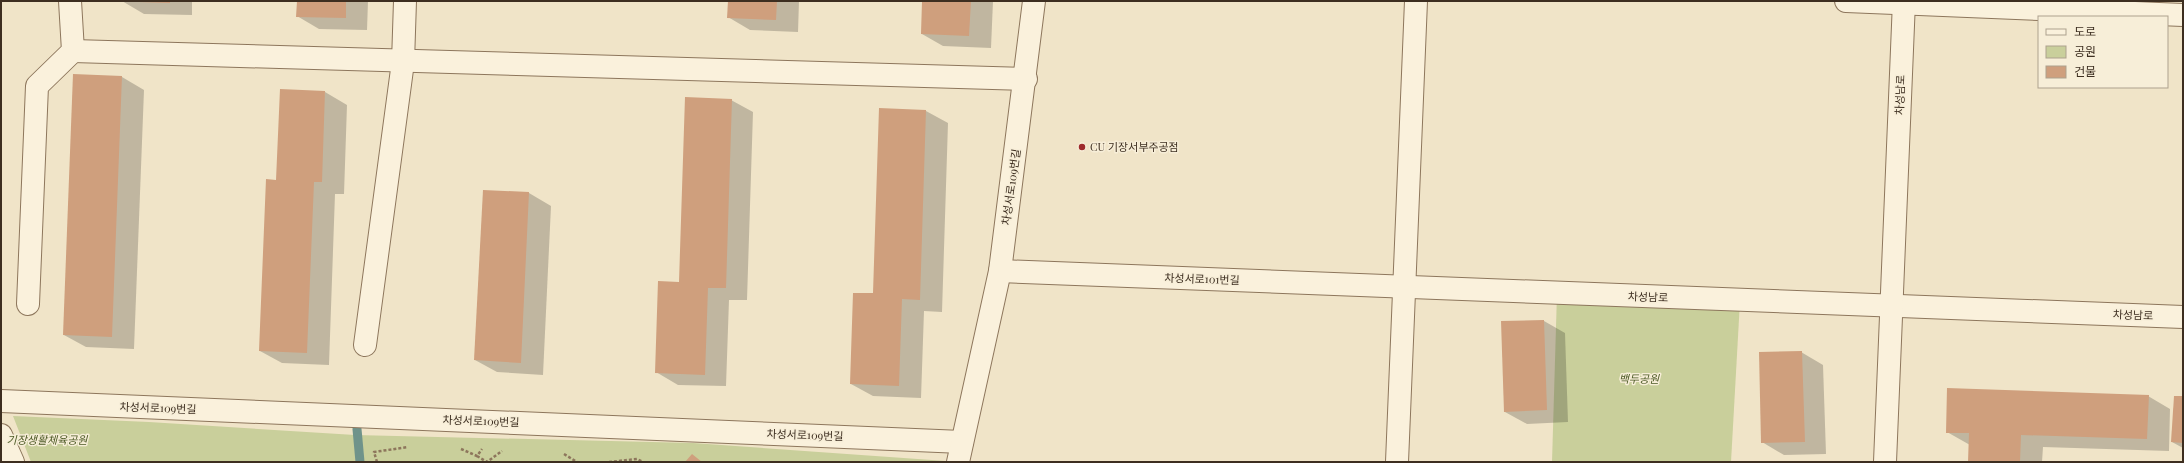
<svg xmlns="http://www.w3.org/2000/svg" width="2184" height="463" viewBox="0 0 2184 463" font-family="'Playfair Display','Noto Sans KR',serif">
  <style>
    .green { fill: #c9cf9b }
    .shadow { fill: #0003 }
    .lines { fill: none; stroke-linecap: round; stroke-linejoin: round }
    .stream { stroke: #6f938a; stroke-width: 9 }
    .building { fill: #cf9f7d }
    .minor-casing { stroke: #8d765c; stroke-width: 24 }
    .path { stroke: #8d765c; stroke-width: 2.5; stroke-dasharray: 3 2; stroke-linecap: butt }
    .minor { stroke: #faf1dc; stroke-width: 22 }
    .poi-dot { fill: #9e2a2b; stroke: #f7eed8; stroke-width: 1.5 }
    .labels { text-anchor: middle; stroke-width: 3; stroke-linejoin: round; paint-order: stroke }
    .street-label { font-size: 11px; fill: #3d2e20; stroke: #f7eed8 }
    .poi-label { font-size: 11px; fill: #3d2e20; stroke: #f7eed8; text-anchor: start }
    .park-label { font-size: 11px; font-style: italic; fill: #4d5a26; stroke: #f7eed8 }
  </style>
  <rect width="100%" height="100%" fill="#f0e4c8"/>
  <g class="green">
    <polygon points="1557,293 1740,301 1731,462 1552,462"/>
    <polygon points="13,416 149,422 355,435 693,443 946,461 31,462"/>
  </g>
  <g class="shadow">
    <polygon points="122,1 192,1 192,15 144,14"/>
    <polygon points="298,1 368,1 367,30 319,29 297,16"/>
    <polygon points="729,1 799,1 798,32 750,30 728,17"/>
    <polygon points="923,1 993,1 991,48 943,46 922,34"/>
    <polygon points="74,75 122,77 144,90 134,349 86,347 64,335"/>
    <polygon points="325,92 347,105 344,194 335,194 329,365 282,363 260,351"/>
    <polygon points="731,100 753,112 747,300 729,300 726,386 678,385 656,372"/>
    <polygon points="880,109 926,111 948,123 942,312 924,311 921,398 873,396 851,384 874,294"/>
    <polygon points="484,191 529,193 551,206 543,375 497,372 475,360"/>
    <polygon points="1544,321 1565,333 1568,422 1527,424 1505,412"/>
    <polygon points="1801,352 1823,365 1826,454 1784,455 1762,442"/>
    <polygon points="2148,396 2170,409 2169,451 2043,447 2042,462 1969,462 1970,445 1947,432"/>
    <polygon points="2183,397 2183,448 2172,442"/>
  </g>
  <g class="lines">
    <polyline class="stream" points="357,429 360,462"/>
  </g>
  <g class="building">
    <polygon points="139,1 170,1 170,3 139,2"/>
    <polygon points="297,1 346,1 346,18 296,17"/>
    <polygon points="728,1 777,1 776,20 727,18"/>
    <polygon points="922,1 971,1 969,36 921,34"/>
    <polygon points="73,74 122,76 112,337 63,335"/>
    <polygon points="280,89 325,91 322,182 314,182 307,353 259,351 266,179 276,180"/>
    <polygon points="685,97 732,99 726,288 708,288 705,375 655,373 658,281 679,282"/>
    <polygon points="879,108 926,110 920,300 902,299 899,386 850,384 853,293 873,293"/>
    <polygon points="483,190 529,192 521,363 474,360"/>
    <polygon points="1544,320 1547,410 1504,412 1501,321"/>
    <polygon points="1802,351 1805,442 1761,443 1759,352"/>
    <polygon points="1947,388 2149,395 2147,439 2021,435 2020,462 1968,462 1969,433 1946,433"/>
    <polygon points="2174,396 2183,396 2183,443 2171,442"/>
    <polygon points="692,454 702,462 685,462"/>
  </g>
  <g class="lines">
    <defs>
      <g id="minor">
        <polyline points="1846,1 2183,15"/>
        <polyline points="73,51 1026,79"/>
        <polyline points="1000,271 2183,317"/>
        <polyline points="28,304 37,86 73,51 70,1"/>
        <polyline points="365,345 403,62 405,1"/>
        <polyline points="1,401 962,442"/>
        <polyline points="1,435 13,462"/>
        <polyline points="958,462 1000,271 1034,1"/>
        <polyline points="1397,462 1416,1"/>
        <polyline points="1885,462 1904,1"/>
      </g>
    </defs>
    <use href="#minor" class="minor-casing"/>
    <g class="path">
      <polyline points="461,449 477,456 482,449"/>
      <polyline points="564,454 577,462"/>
      <polyline points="477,456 487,462 502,451"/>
      <polyline points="377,462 374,452 408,447"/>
      <polyline points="609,462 637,459 643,462"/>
    </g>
    <use href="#minor" class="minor"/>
  </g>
  <circle class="poi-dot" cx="1082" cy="147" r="4"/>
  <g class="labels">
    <g class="street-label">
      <text transform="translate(1900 95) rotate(-88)" y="4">차성남로</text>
      <text transform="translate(1011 187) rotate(-82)" y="4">차성서로109번길</text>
      <text transform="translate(1202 279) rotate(2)" y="4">차성서로101번길</text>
      <text transform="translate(1648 297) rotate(2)" y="4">차성남로</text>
      <text transform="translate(2133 315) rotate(2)" y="4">차성남로</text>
      <text transform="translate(158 408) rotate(2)" y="4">차성서로109번길</text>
      <text transform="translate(481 421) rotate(2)" y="4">차성서로109번길</text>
      <text transform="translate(805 435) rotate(2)" y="4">차성서로109번길</text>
    </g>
    <g class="poi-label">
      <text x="1090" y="151">CU 기장서부주공점</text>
    </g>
    <g class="park-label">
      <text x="1639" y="383">백두공원</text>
      <text x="47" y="444">기장생활체육공원</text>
    </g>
  </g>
  <rect width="2184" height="463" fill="none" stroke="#3d2e20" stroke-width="4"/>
  <rect x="2038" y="16" width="130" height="72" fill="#f7eed8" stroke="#ada18e"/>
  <rect x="2046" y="29" width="20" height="6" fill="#faf1dc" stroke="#ada18e"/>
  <text x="2074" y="36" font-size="12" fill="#3d2e20">도로</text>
  <rect x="2046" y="46" width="20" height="12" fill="#c9cf9b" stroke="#ada18e"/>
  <text x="2074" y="56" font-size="12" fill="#3d2e20">공원</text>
  <rect x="2046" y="66" width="20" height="12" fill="#cf9f7d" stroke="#ada18e"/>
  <text x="2074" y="76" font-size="12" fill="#3d2e20">건물</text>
</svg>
